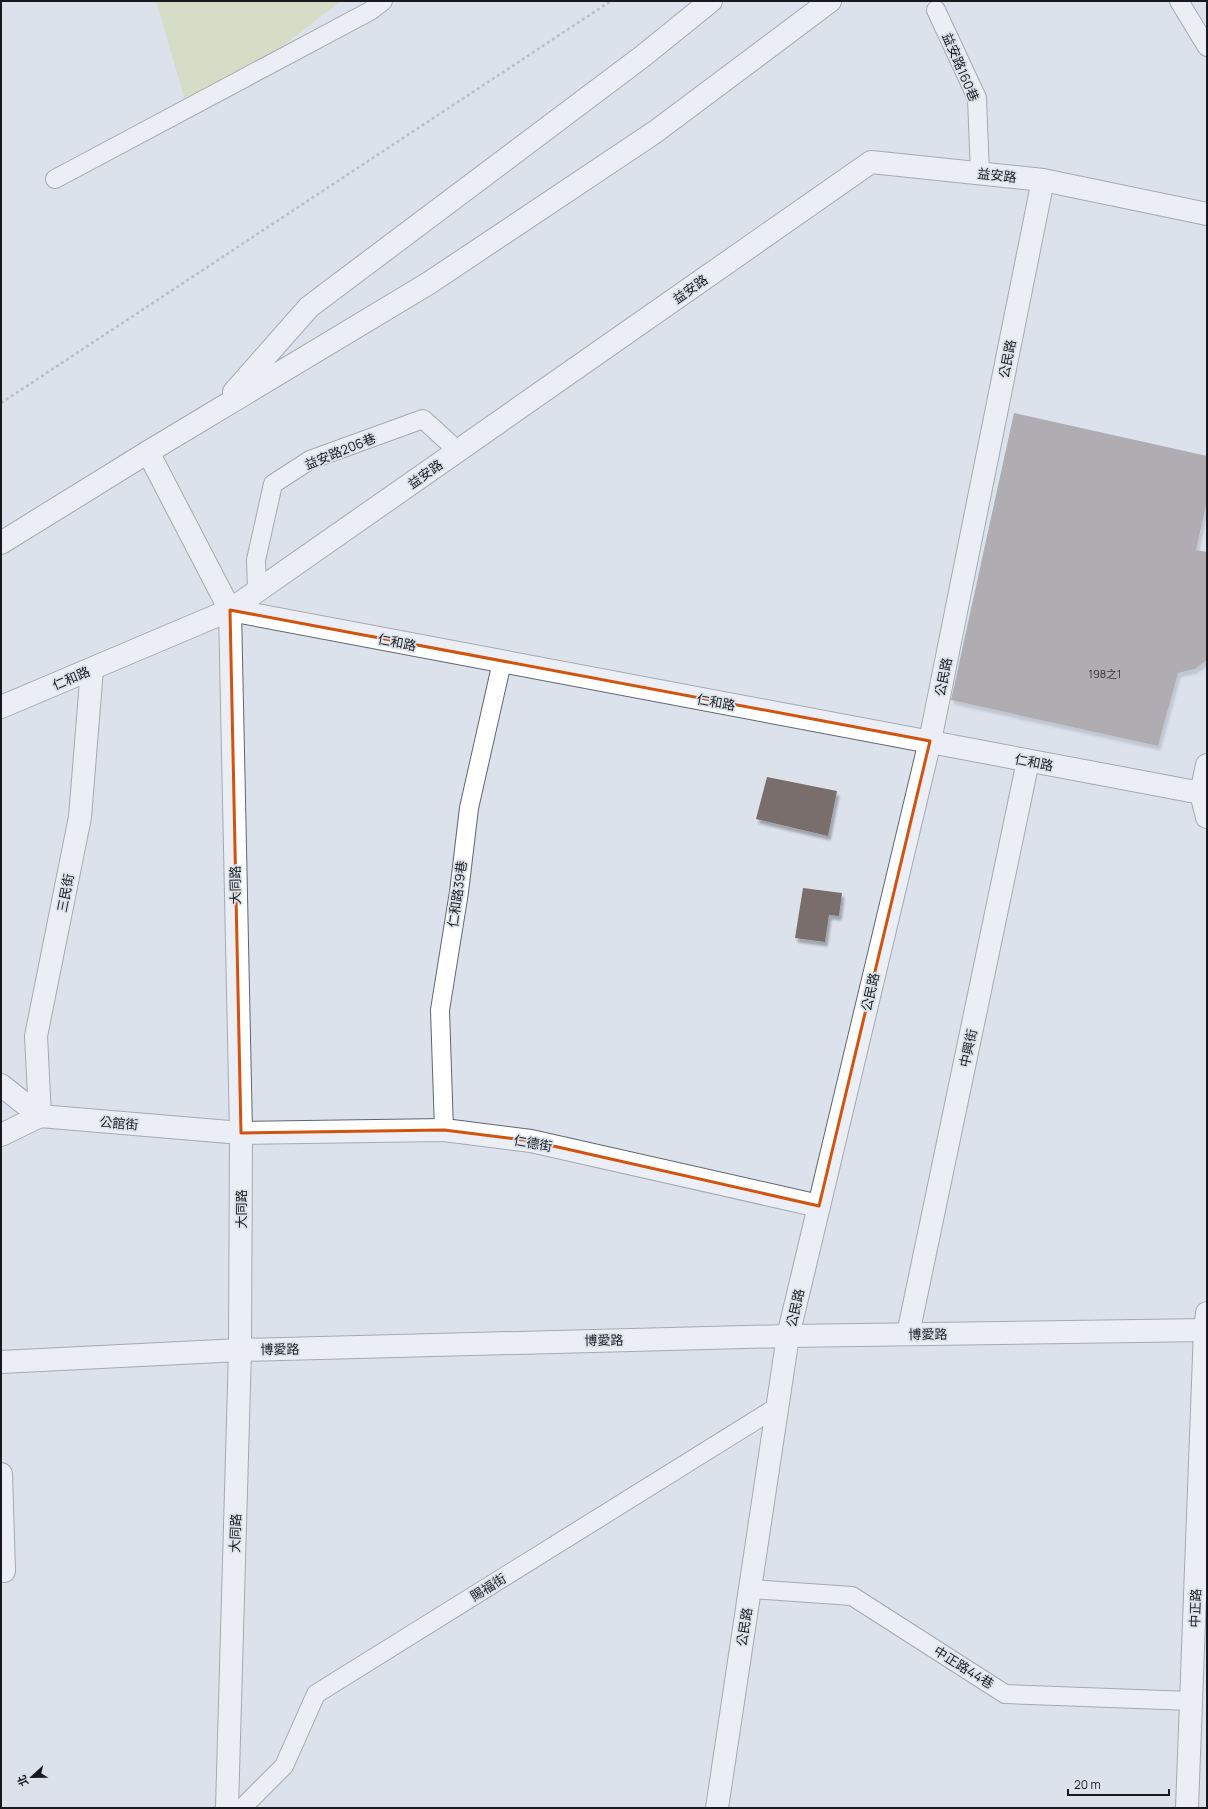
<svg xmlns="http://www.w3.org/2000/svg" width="1208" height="1809" viewBox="0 0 1208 1809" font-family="Manrope,'Noto Sans TC',sans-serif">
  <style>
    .green { fill: #ced79a }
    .building { fill: #7a6e6c; filter: url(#shadow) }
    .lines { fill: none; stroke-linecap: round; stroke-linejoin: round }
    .service-casing { stroke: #60666e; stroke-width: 20 }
    .minor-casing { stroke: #60666e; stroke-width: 24 }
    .path { stroke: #8e939b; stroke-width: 2.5; stroke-dasharray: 3 3; stroke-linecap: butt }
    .service { stroke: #fff; stroke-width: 18 }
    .minor { stroke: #fff; stroke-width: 22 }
    .marked { fill: none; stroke: #d3530e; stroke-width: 3; stroke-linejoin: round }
    .labels { text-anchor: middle; stroke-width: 3.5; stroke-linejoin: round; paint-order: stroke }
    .number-label { font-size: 11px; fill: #302f32 }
    .street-label { font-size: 13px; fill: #181a1e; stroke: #dbe2ec }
  </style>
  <defs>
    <filter id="shadow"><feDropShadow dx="2.5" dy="4.5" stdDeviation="1" flood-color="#0004"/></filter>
  </defs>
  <rect width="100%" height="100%" fill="#dbe2ec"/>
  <polygon class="green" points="156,1 341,1 190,117"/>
  <g class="building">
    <polygon points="1014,413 1207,456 1207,501 1196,550 1207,552 1207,660 1195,669 1178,673 1158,746 951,700"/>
    <polygon points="767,777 837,791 828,836 756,819"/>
    <polygon points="803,888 842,893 839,916 829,915 825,942 795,938"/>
  </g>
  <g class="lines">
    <defs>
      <g id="service">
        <polyline points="1179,1 1207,47"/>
        <polyline points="936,10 977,98 980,174"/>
        <polyline points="55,179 370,11 383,1"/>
        <polyline points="257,591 256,560 273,484 310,460 423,419 458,451"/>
        <polyline points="444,1130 440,1010 459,892 469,808 502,662"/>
        <polyline points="750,1589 852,1596 1005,1694 1191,1701"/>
        <polyline points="242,1808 284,1766 316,1694 777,1407"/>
      </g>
      <g id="minor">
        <polyline points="234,392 309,307 643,56 711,1"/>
        <polyline points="148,452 230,610 1201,793"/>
        <polyline points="1,543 148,452 429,283 655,132 830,1"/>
        <polyline points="1,707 230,610 871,162 1043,180 1207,214"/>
        <polyline points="1207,765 1201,793 1207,817"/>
        <polyline points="1,1085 40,1116"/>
        <polyline points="40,1116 36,1036 80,817 92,669"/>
        <polyline points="1,1135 40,1116 241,1133 444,1130 531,1141 819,1206"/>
        <polyline points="908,1334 1028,761"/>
        <polyline points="1,1362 240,1350 788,1336 1207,1330"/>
        <polyline points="1,1474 4,1571"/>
        <polyline points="227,1808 240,1350 241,1133 230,610"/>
        <polyline points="717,1808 788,1336 930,741 1043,180"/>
        <polyline points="1187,1808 1205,1330 1207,1313"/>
      </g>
    </defs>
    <use href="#service" class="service-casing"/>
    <use href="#minor" class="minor-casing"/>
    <polyline class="path" points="1,403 611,1"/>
    <use href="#service" class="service"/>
    <use href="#minor" class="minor"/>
  </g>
  <path d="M0 0H1208V1809H0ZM230,610l700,131 -111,465 -288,-65 -87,-11 -203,3z" fill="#dbe2ec" fill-opacity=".55" fill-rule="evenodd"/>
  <path class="marked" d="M230,610l700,131 -111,465 -288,-65 -87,-11 -203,3z"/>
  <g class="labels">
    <g class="number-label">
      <text x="1105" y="678">198之1</text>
    </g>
    <g class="street-label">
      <text transform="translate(961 67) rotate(67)" y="5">益安路160巷</text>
      <text transform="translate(997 175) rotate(6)" y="5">益安路</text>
      <text transform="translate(690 289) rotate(-35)" y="5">益安路</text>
      <text transform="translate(1007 359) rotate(-79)" y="5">公民路</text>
      <text transform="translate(340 451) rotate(-22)" y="5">益安路206巷</text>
      <text transform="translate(425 474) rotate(-35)" y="5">益安路</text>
      <text transform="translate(397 642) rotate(11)" y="5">仁和路</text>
      <text transform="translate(943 677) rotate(-79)" y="5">公民路</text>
      <text transform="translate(71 678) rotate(-23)" y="5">仁和路</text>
      <text transform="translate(716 702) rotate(10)" y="5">仁和路</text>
      <text transform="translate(1034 762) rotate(11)" y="5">仁和路</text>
      <text transform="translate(235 885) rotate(-91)" y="5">大同路</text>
      <text transform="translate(65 893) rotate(-79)" y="5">三民街</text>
      <text transform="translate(457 894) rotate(-82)" y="5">仁和路39巷</text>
      <text transform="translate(870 992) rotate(-77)" y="5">公民路</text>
      <text transform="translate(968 1048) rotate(-78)" y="5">中興街</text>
      <text transform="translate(119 1123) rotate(5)" y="5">公館街</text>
      <text transform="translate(533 1143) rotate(10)" y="5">仁德街</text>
      <text transform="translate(241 1209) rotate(-90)" y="5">大同路</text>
      <text transform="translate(795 1308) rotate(-77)" y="5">公民路</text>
      <text transform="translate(928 1334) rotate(-1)" y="5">博愛路</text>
      <text transform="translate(604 1340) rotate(-1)" y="5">博愛路</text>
      <text transform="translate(280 1349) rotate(-1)" y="5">博愛路</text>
      <text transform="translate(235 1533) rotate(-88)" y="5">大同路</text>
      <text transform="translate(488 1587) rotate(-32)" y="5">賜福街</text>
      <text transform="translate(1195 1608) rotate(-88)" y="5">中正路</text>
      <text transform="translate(744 1627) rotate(-81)" y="5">公民路</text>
      <text transform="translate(964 1667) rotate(32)" y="5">中正路44巷</text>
    </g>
  </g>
  <rect width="1208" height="1809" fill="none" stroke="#181a1e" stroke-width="4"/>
  <g transform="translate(32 1777) rotate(248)" stroke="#dbe2ec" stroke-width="3" paint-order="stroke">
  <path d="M0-3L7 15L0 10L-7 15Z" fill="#181a1e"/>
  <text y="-6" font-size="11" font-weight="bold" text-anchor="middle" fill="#181a1e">北</text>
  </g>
  <path d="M1068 1789v6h101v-6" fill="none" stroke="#181a1e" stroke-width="2"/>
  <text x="1074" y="1789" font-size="12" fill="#181a1e" stroke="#dbe2ec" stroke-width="3" paint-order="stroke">20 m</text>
</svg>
